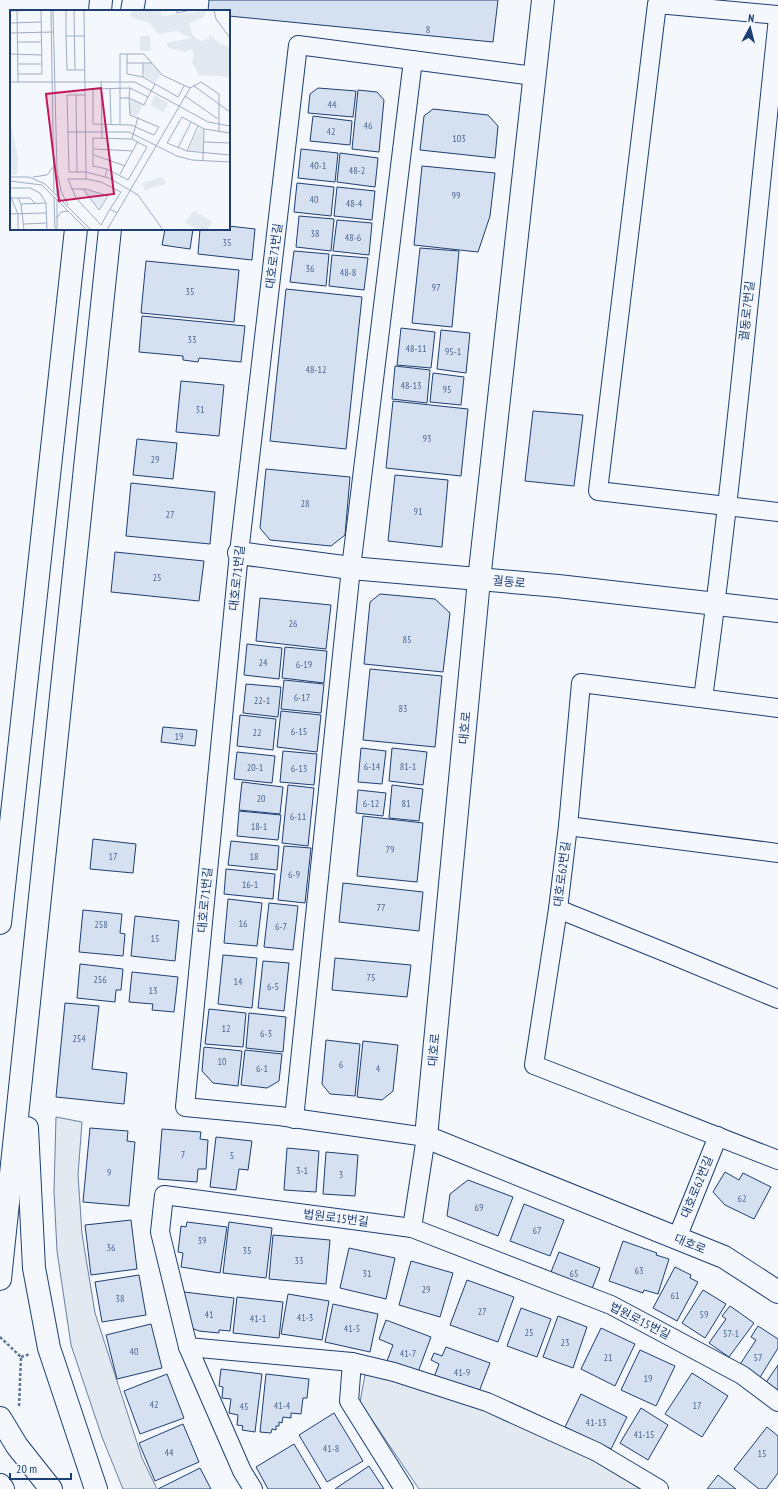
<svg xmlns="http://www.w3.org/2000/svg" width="778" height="1489" viewBox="0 0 778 1489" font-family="'PT Sans Narrow','Noto Sans KR',sans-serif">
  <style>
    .green { fill: #e3e9f0; stroke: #687fa3 }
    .building { fill: #d5e0f0; stroke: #1d3f73 }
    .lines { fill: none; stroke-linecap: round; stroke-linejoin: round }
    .street-casing { stroke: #1d3f73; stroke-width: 20 }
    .secondary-casing { stroke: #1d3f73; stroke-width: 24 }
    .path { stroke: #5e769c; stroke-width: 2.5; stroke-dasharray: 3 2; stroke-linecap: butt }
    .street { stroke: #f4f7fb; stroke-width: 18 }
    .secondary { stroke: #f4f7fb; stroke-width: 22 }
    .labels { text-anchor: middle; stroke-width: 3; stroke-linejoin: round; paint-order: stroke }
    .number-label { font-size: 10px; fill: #4b6792 }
    .street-label { font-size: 12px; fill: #1d3f73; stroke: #f4f7fb }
    .inset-road { fill: none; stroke: #9eadc5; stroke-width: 1 }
    .view { fill: #c2185b; fill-opacity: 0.15; stroke: #c2185b; stroke-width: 2 }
    .inset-edge { fill: none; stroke: #1d3f73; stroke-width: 2 }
  </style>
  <rect width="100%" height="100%" fill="#f4f7fb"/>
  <g class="green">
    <polygon points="56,1117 82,1122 78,1175 82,1234 95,1313 142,1458 157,1489 123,1489 102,1437 71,1345 57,1251 54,1191"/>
    <polygon points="371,1372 490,1410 590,1456 647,1489 419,1489 360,1402 365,1375"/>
  </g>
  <g class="building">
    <polygon points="209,0 498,0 493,42 229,16 229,11 208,11"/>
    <polygon points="318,88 356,91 353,117 308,113 310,94"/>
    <polygon points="358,90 377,92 384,100 379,152 352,149"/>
    <polygon points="433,109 488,115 498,126 495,158 420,150 424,116"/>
    <polygon points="313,116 352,121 350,145 310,141"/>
    <polygon points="301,149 338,153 335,182 298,178"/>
    <polygon points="340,153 378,158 375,187 337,182"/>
    <polygon points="422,166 495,173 490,216 478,252 414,245"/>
    <polygon points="297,183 334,187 331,216 294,212"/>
    <polygon points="337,187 375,191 372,220 334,216"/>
    <polygon points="299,216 334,219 331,251 296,247"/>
    <polygon points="337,220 372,223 369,255 333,251"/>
    <polygon points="229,226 255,229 252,260 198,254 200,229 229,229"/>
    <polygon points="165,229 193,229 190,249 162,245"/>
    <polygon points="420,248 459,251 452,327 412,323"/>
    <polygon points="294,251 329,254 326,286 290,282"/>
    <polygon points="332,255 368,258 364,290 329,286"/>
    <polygon points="146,261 239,270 234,322 141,313"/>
    <polygon points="286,289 362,297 346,449 270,441"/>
    <polygon points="142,316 245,326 241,362 199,358 198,362 183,360 183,356 139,352"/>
    <polygon points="401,328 435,332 431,368 397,365"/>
    <polygon points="441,330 470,333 466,373 437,369"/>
    <polygon points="395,366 430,370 427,403 392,399"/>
    <polygon points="433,373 464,377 461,405 430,402"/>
    <polygon points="181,381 224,385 219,436 176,432"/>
    <polygon points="393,401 468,409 461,476 386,468"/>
    <polygon points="533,411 583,415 574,486 525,481"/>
    <polygon points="137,439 177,443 173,479 133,475"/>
    <polygon points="266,469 350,477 345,535 331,546 270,540 260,528"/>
    <polygon points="395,475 448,480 442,547 388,541"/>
    <polygon points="131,483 215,492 210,544 126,536"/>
    <polygon points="115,552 204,561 199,601 111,592"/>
    <polygon points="380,594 435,599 450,613 443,672 364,664 370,602"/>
    <polygon points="260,598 331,605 326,649 256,641"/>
    <polygon points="247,644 282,648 279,679 244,675"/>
    <polygon points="285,647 327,651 324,683 282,678"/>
    <polygon points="370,669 442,676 435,747 363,740"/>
    <polygon points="284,680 324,684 321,713 281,709"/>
    <polygon points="246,684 281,687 278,717 243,713"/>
    <polygon points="281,711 321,715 317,752 277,747"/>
    <polygon points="240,715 276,719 273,750 237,746"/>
    <polygon points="163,727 197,730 195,746 161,742"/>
    <polygon points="361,748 386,751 382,784 358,782"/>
    <polygon points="392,748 427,752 423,785 389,781"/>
    <polygon points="283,751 317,754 314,785 280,782"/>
    <polygon points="237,752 275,756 272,783 234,779"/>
    <polygon points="242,782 283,787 280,814 239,810"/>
    <polygon points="288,785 314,788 308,846 282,843"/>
    <polygon points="392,785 423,789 419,821 389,818"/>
    <polygon points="358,790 386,793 383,816 356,813"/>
    <polygon points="239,811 281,815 278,840 237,836"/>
    <polygon points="363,816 423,823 417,882 357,876"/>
    <polygon points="93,839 136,844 133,873 90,869"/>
    <polygon points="231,841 279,846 277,870 228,865"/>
    <polygon points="284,846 311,848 305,903 278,900"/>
    <polygon points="226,869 275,874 273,899 224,894"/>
    <polygon points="343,883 423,892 419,931 339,922"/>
    <polygon points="228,899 262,903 257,946 224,943"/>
    <polygon points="269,903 298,906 293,950 264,947"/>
    <polygon points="83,910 122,914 120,933 125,934 123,956 79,952"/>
    <polygon points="135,916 179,921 175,961 131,956"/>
    <polygon points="223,955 257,958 252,1008 218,1004"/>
    <polygon points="335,958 411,965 407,997 332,990"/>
    <polygon points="263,961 289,963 284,1011 258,1008"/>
    <polygon points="80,964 123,969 121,990 116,990 115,1002 77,998"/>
    <polygon points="132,972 178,977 174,1012 152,1010 153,1004 129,1002"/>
    <polygon points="65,1003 99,1006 92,1069 127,1073 124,1104 56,1097"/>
    <polygon points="209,1009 246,1013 243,1047 205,1044"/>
    <polygon points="249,1013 286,1017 283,1052 246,1048"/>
    <polygon points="326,1040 360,1044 355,1096 330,1094 322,1084"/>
    <polygon points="363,1041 398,1045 393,1091 382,1100 357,1097"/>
    <polygon points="204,1047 242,1051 238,1086 213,1083 202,1071"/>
    <polygon points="245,1050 282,1054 279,1081 267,1088 241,1085"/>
    <polygon points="90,1128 128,1131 127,1141 135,1142 129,1206 83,1202"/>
    <polygon points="162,1129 201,1132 200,1139 208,1140 206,1169 198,1169 197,1182 158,1179"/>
    <polygon points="216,1137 252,1141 248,1170 239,1169 236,1190 210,1187"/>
    <polygon points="287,1148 319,1151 316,1192 284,1190"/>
    <polygon points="326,1152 358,1155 355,1196 323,1194"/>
    <polygon points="725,1172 739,1180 743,1173 771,1187 754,1219 725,1205 713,1192"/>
    <polygon points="468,1180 513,1197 498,1236 447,1216 450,1194"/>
    <polygon points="524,1204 564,1220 550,1256 510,1241"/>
    <polygon points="131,1220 137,1269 91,1275 85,1225"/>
    <polygon points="187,1222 227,1227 220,1273 181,1267 183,1253 178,1252 181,1226 186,1227"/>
    <polygon points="229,1222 272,1228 266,1278 223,1273"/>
    <polygon points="273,1235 330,1240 326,1284 269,1279"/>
    <polygon points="623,1241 657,1253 656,1255 669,1259 658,1294 644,1290 643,1293 609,1281"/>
    <polygon points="349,1248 395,1258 386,1299 340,1288"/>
    <polygon points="559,1252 600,1268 590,1294 549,1277"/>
    <polygon points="411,1261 453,1273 440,1317 399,1305"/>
    <polygon points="675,1267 691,1275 690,1278 698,1282 677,1321 653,1308"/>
    <polygon points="139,1275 146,1315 102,1322 95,1282"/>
    <polygon points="467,1280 514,1297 498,1342 450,1325"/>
    <polygon points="703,1290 726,1304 705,1338 682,1323"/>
    <polygon points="184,1292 234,1298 230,1331 219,1330 219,1333 199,1331 194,1329 187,1324 182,1308"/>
    <polygon points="288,1294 329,1301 322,1340 281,1334"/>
    <polygon points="237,1297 283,1302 279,1338 233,1333"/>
    <polygon points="333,1304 378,1314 370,1352 325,1342"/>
    <polygon points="730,1306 754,1323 729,1357 709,1343 726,1319 722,1316"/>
    <polygon points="521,1308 551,1319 537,1357 507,1346"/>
    <polygon points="558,1316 587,1327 573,1368 543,1357"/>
    <polygon points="386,1320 431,1337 418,1372 387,1361 393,1345 379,1339"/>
    <polygon points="151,1324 162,1368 117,1379 106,1335"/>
    <polygon points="758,1326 778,1339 778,1348 759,1379 739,1366 756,1340 751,1337"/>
    <polygon points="601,1328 635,1344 615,1386 581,1369"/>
    <polygon points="446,1347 490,1363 477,1397 433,1380 439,1364 431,1360 434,1353 442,1356"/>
    <polygon points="640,1350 675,1366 656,1406 621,1390"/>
    <polygon points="778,1365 778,1393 765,1384"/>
    <polygon points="221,1369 262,1374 255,1432 242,1430 243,1426 237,1425 238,1415 229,1413 231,1399 222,1398 223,1387 219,1386"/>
    <polygon points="692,1373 728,1396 702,1437 665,1414"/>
    <polygon points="167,1374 184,1418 140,1434 124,1391"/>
    <polygon points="266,1374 309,1379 307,1398 303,1398 301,1414 291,1413 291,1418 283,1417 282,1423 279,1422 279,1426 276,1426 276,1430 272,1429 271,1433 260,1432"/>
    <polygon points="581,1394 627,1417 611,1449 565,1427"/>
    <polygon points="641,1408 668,1425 648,1460 620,1443"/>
    <polygon points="334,1413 363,1461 327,1482 299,1435"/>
    <polygon points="183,1424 199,1462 155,1481 139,1443"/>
    <polygon points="767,1427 778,1436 778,1473 766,1489 759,1489 734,1469"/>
    <polygon points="294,1444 321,1489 268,1489 256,1467"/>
    <polygon points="369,1466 384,1489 335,1489"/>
    <polygon points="200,1468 211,1489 158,1489"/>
    <polygon points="718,1475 736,1489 707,1489"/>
  </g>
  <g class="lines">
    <defs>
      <g id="street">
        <polyline points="778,15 657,4 598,491 778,512"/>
        <path d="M703,698c31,-226 51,-453 75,-680"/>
        <polyline points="778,708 581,683 568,826 558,909 534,1065 778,1160"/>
        <polyline points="568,826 778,853"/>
        <polyline points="558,909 672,955 778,999"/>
        <polyline points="294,1119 351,568 413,60"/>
        <polyline points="412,1228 426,1137 279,1116 185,1107 239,553 298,45 534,76"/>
        <polyline points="677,1238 718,1136"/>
        <polyline points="188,1347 352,1362 394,1372 487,1402 597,1452 659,1489"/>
        <polyline points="352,1362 349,1401 404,1489"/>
        <polyline points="253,1489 242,1471 188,1347 160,1232 164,1195 412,1228 611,1305 742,1375 778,1402"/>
      </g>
      <g id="secondary">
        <polyline points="543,0 479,580 426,1137 724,1257 778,1292"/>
        <polyline points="100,11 101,0"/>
        <polyline points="132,11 134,0"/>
        <polyline points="239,553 351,568 558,586 778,611"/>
        <polyline points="0,923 76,229"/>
        <polyline points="27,1128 34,1268 49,1348 96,1489"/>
        <polyline points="0,1279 110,229"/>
        <polyline points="0,1418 17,1446 51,1489"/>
        <polyline points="0,1485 3,1489"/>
      </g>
    </defs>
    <use href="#street" class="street-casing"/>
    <use href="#secondary" class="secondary-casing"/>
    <g class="path">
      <polyline points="0,1337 21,1357 19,1407"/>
      <polyline points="21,1357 30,1354"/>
    </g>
    <use href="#street" class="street"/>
    <use href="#secondary" class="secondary"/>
  </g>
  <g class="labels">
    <g class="number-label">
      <text x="428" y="33">8</text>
      <text x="332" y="108">44</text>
      <text x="368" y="129">46</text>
      <text x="331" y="135">42</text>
      <text x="459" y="142">103</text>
      <text x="318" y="169">40-1</text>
      <text x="357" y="174">48-2</text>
      <text x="456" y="199">99</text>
      <text x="314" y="203">40</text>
      <text x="354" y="207">48-4</text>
      <text x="315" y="237">38</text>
      <text x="353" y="241">48-6</text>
      <text x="227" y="246">35</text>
      <text x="310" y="272">36</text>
      <text x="348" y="276">48-8</text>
      <text x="436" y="291">97</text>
      <text x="190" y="295">35</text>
      <text x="192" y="343">33</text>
      <text x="416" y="352">48-11</text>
      <text x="453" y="355">95-1</text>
      <text x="316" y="373">48-12</text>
      <text x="411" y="389">48-13</text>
      <text x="447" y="393">95</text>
      <text x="200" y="413">31</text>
      <text x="427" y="442">93</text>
      <text x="155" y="463">29</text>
      <text x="305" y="507">28</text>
      <text x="418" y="515">91</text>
      <text x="170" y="518">27</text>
      <text x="157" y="581">25</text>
      <text x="293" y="627">26</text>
      <text x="407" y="643">85</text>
      <text x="263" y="666">24</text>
      <text x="304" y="668">6-19</text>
      <text x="302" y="701">6-17</text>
      <text x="262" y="704">22-1</text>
      <text x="403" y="712">83</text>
      <text x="299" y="735">6-15</text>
      <text x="257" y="736">22</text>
      <text x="179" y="740">19</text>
      <text x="372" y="770">6-14</text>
      <text x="408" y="770">81-1</text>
      <text x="255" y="771">20-1</text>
      <text x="299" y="772">6-13</text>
      <text x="261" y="802">20</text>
      <text x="371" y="807">6-12</text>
      <text x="406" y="807">81</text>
      <text x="298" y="820">6-11</text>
      <text x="259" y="830">18-1</text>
      <text x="390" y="853">79</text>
      <text x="113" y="860">17</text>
      <text x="254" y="860">18</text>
      <text x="294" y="878">6-9</text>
      <text x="250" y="888">16-1</text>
      <text x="381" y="911">77</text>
      <text x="243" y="927">16</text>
      <text x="101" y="928">258</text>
      <text x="281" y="930">6-7</text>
      <text x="155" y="942">15</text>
      <text x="371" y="981">75</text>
      <text x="100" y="983">256</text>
      <text x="238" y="985">14</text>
      <text x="273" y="990">6-5</text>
      <text x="153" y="994">13</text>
      <text x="226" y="1032">12</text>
      <text x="266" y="1037">6-3</text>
      <text x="79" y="1042">254</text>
      <text x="222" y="1065">10</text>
      <text x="341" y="1068">6</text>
      <text x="262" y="1072">6-1</text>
      <text x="378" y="1072">4</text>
      <text x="183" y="1158">7</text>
      <text x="232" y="1159">5</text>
      <text x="302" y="1174">3-1</text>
      <text x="109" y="1176">9</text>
      <text x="341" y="1178">3</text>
      <text x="742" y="1202">62</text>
      <text x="479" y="1211">69</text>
      <text x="537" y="1234">67</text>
      <text x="202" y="1244">39</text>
      <text x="111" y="1251">36</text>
      <text x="247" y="1254">35</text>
      <text x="299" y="1264">33</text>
      <text x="639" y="1274">63</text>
      <text x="367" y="1277">31</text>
      <text x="574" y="1277">65</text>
      <text x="426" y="1293">29</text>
      <text x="675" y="1299">61</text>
      <text x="120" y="1302">38</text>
      <text x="482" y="1315">27</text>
      <text x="209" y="1318">41</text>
      <text x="704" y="1318">59</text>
      <text x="305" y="1321">41-3</text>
      <text x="258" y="1322">41-1</text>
      <text x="352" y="1332">41-5</text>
      <text x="529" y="1336">25</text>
      <text x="731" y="1337">57-1</text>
      <text x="565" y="1346">23</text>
      <text x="134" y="1355">40</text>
      <text x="408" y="1357">41-7</text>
      <text x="608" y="1361">21</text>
      <text x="758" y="1361">57</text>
      <text x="462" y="1376">41-9</text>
      <text x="648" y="1382">19</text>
      <text x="154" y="1408">42</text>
      <text x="282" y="1409">41-4</text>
      <text x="697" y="1409">17</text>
      <text x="244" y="1410">45</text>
      <text x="596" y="1426">41-13</text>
      <text x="644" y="1438">41-15</text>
      <text x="331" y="1452">41-8</text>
      <text x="169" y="1456">44</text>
      <text x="762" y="1457">15</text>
    </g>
    <g class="street-label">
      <text transform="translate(274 256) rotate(-83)" y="4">대호로71번길</text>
      <text transform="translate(747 311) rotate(-84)" y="4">궐동로7번길</text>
      <text transform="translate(237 578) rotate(-84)" y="4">대호로71번길</text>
      <text transform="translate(509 582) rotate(5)" y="4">궐동로</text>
      <text transform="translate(465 728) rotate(-85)" y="4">대호로</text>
      <text transform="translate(562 874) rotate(-83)" y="4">대호로62번길</text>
      <text transform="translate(205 900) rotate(-85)" y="4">대호로71번길</text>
      <text transform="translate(434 1050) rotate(-85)" y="4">대호로</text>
      <text transform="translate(697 1187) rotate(-68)" y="4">대호로62번길</text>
      <text transform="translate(336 1218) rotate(7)" y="4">법원로15번길</text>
      <text transform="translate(690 1244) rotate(22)" y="4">대호로</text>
      <text transform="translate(640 1321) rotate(27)" y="4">법원로15번길</text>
    </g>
  </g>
  <g transform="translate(10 10)">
    <rect width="220" height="220" fill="#f4f7fb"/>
    <path d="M122,0h29v6l45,-5 -2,6 -15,6 4,13 8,5 8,-2v-5l12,10 9,3v30l-31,-2 -7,-13 2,-7 -2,-6 -8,3 -15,-4 -3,-5 26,-5 -16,-7 -18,3 -8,-11 -20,-6zM130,26h10l1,15h-11zM141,53l10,11 -5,8 -12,-6 -1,-12zM145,85l13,8 -5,9 -13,-7zM120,89l13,6 -6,11 -7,-2zM0,111l8,36 -1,18h-7zM190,117l3,2v22h-15zM153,167l3,7 -21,6 -3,-7zM74,179l23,7 -8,12 -15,-16zM184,201l18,11 -5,8h-9l-13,-8z" fill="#e3e9f0"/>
    <path class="inset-road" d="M7,0l1,72M41,0l3,182M43,0l4,161M56,0v26M64,0l1,60M74,0l2,162 23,6 29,17 25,35M166,0l1,3 15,-3M204,0l2,9 14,19M0,1l31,-1M0,13l31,-1M0,23l43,-1M74,26h-18l1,34h17M7,32h24M0,44l32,1M117,44v20l16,3v-14h9M117,53h16M8,54h24M8,64h24l-1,-64M133,67l35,20 6,-11M91,71l1,57M0,72h125l73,40 22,4M184,76l36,26M100,78l1,36M120,78l-37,1v35l38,1 23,10 5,-8 -29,-12 -1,-17 1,-10 18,9 7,-13M66,85l1,77M75,85h-18l1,37 1,40h17v7M175,86l33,23M110,88h9l15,7 4,-8M110,114v-70h24l18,21 28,13M58,122h61l48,24 15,4 38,2M220,123l-26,-4 -22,-12 -15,26 20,8 43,4M122,129l6,-22M194,132l26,1M168,138l13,-26M84,139l39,2M177,141l11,-25M84,145l31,11M193,150l1,-31M47,160l4,21 7,14M110,164l18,-33M47,166v19M0,167h19l16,7 46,46M23,167l14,-2 7,-9M95,167l2,-8 21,11 19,-33 -15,-8 -39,-1v28l14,3M0,171l32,4 45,45M0,178h20l10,5 6,10 1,27M61,179h15l22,7 -9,14 -16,-21M0,185l8,19v16M44,187l1,33M1,188h7l3,6 3,26M8,188h12l5,5M47,189v31M11,194l25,-1M100,199l-9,16 -25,-27 -8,-19h18l15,3 20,10 -11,17 7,4M0,204l36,-1M47,208l4,-6 7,-1M14,214l23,-1M97,220l83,-142 11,-6 18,12v38"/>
    <path class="view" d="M91,78l13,106 -55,7 -13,-107z"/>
    <rect width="220" height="220" class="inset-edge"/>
  </g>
  <g transform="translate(750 28) rotate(7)" stroke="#f4f7fb" stroke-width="3" paint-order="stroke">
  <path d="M0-3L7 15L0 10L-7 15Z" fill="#1d3f73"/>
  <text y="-6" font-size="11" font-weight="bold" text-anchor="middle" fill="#1d3f73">N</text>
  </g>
  <path d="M10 1473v6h61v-6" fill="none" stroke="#1d3f73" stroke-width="2"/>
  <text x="16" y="1473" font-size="12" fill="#1d3f73" stroke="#f4f7fb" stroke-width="3" paint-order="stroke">20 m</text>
</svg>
